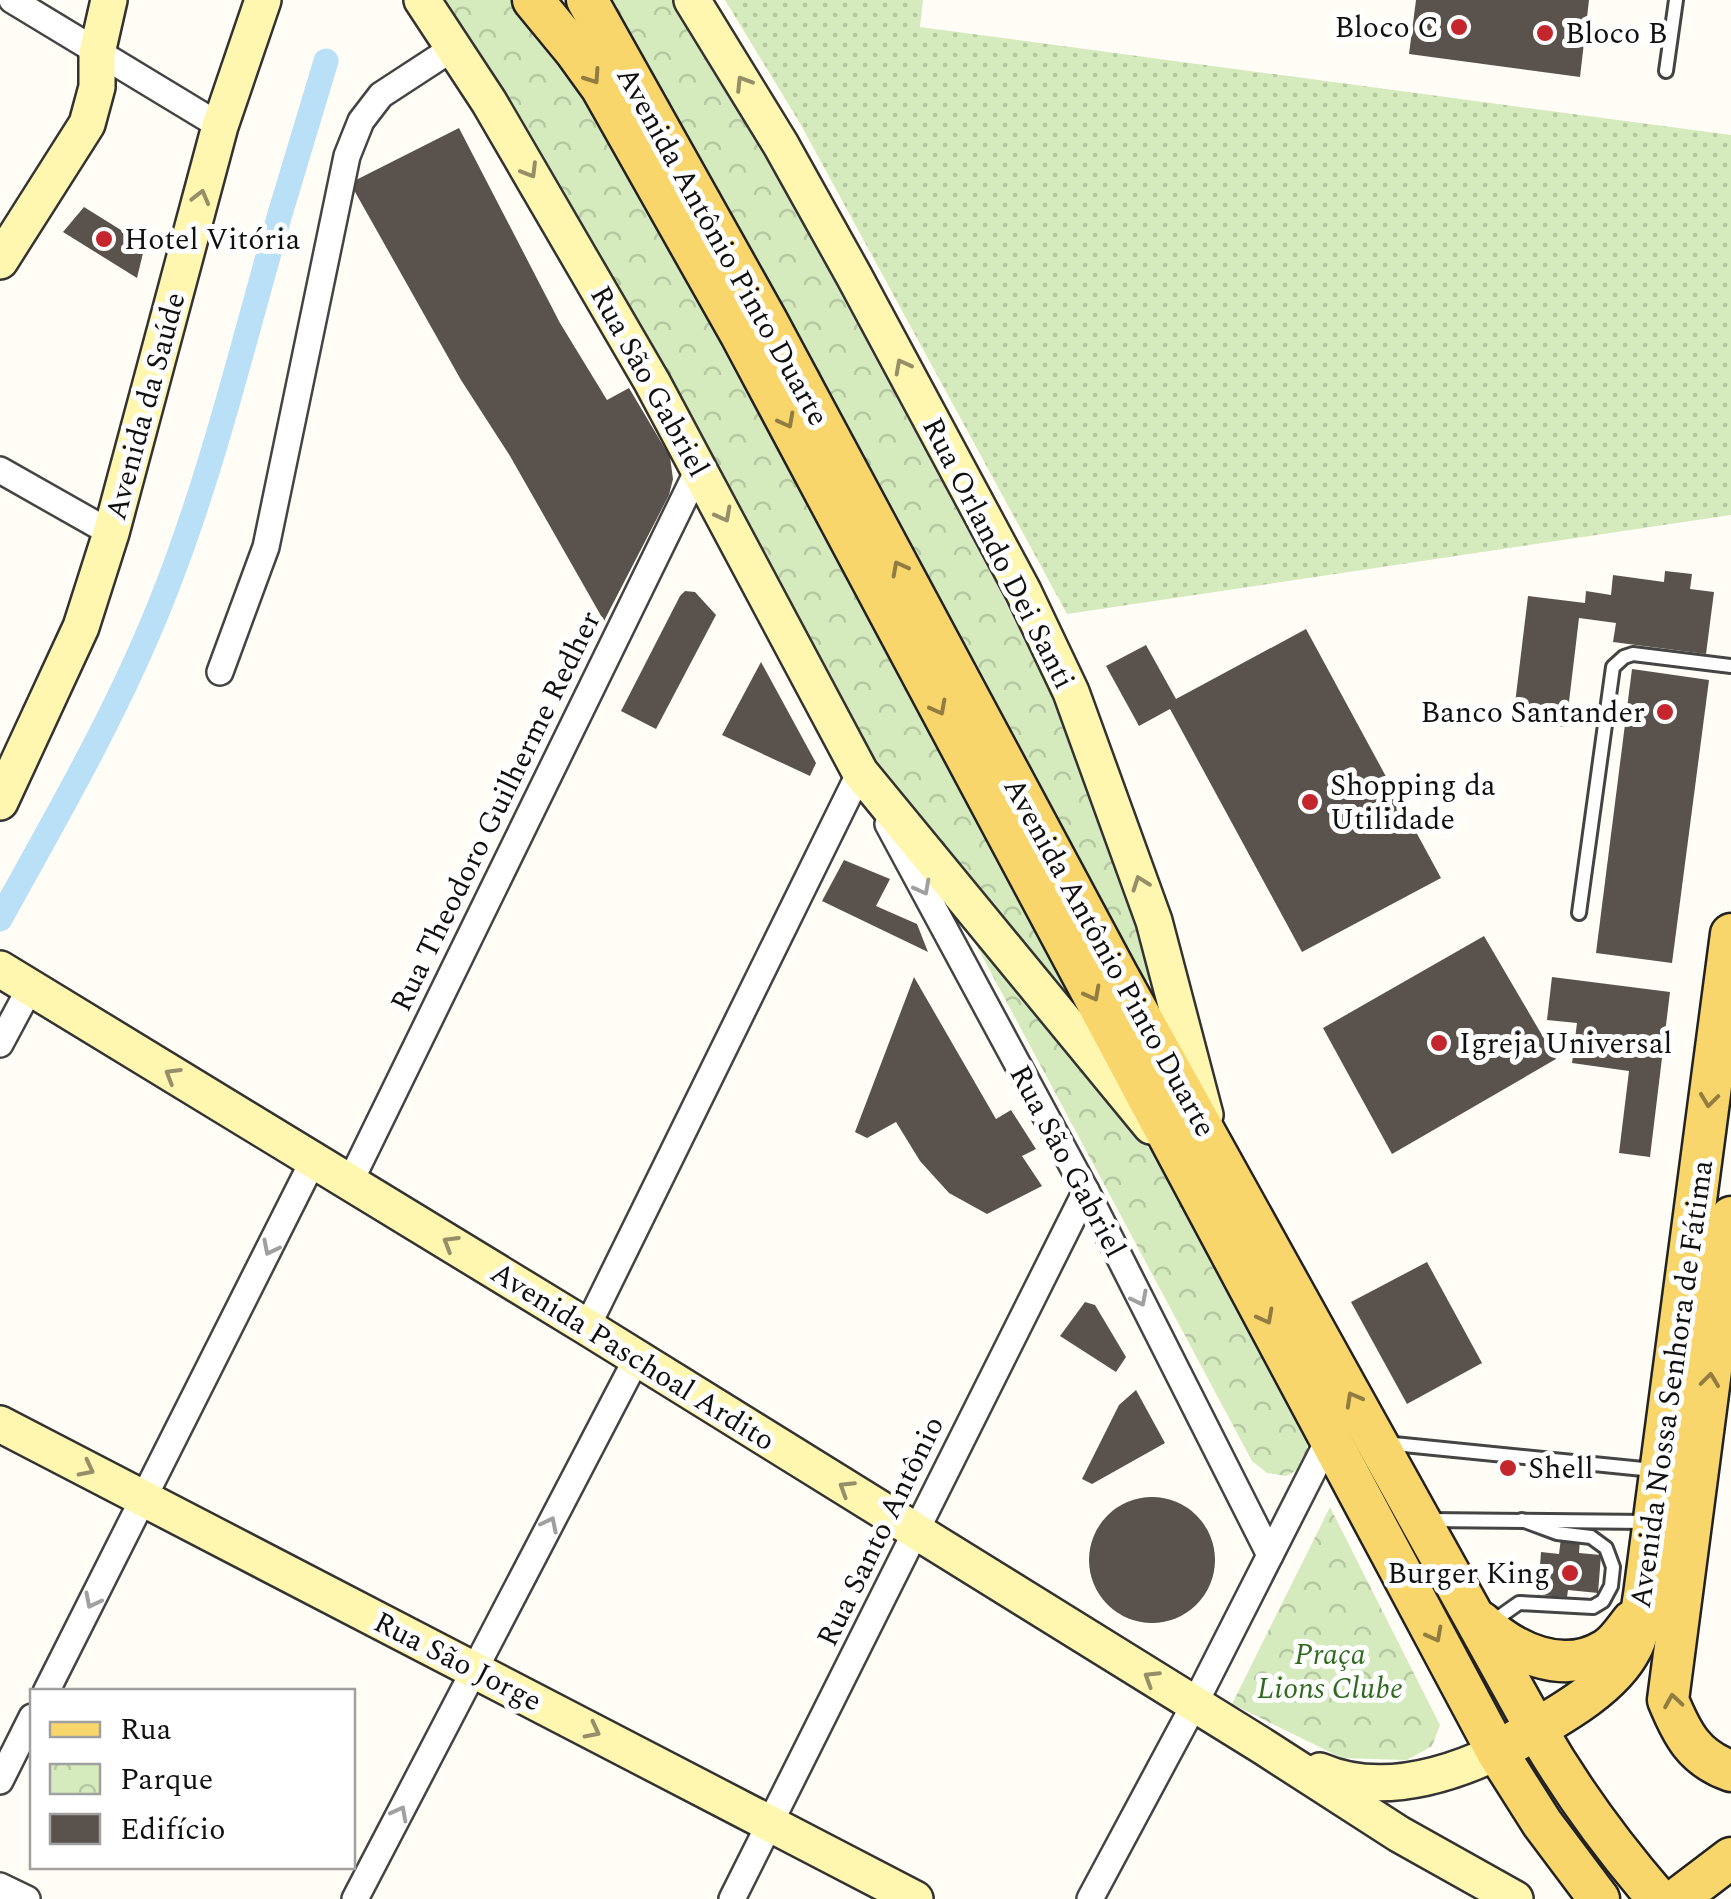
<svg xmlns="http://www.w3.org/2000/svg" width="1731" height="1899" viewBox="0 0 1731 1899" font-family="Spectral,serif">
  <style>
    .grass { fill: url(#grass-dots) }
    .park { fill: url(#park-crowns) }
    .lines { fill: none; stroke-linecap: round; stroke-linejoin: round }
    .canal { stroke: #b9e0f7; stroke-width: 25 }
    .building { fill: #5a524d }
    .lane-casing { stroke: #444; stroke-width: 18 }
    .street-casing { stroke: #444; stroke-width: 30 }
    .secondary-casing { stroke: #333; stroke-width: 40 }
    .primary-casing { stroke: #222; stroke-width: 45 }
    .lane { stroke: #fff; stroke-width: 12 }
    .street { stroke: #fff; stroke-width: 25 }
    .secondary { stroke: #fff6b0; stroke-width: 35 }
    .primary { stroke: #f9d66b; stroke-width: 40 }
    .oneway { stroke: #917d42 }
    .oneway2 { stroke: #948f68 }
    .oneway3 { stroke: #a0a0a0 }
    .poi-dot { fill: #c4262e; stroke: #fff; stroke-width: 4 }
    .labels { text-anchor: middle; stroke-width: 10; stroke-linejoin: round; paint-order: stroke }
    .poi-label { font-size: 30px; fill: #111; stroke: #fff; text-anchor: start }
    .street-label { font-size: 30px; fill: #111; stroke: #fff }
    .park-label { font-size: 30px; font-style: italic; fill: #2f6b1f; stroke: #fff }
  </style>
  <defs>
    <pattern id="grass-dots" width="8" height="8" patternUnits="userSpaceOnUse" patternTransform="scale(2.5)"><rect width="8" height="8" fill="#d5ebbd"/><path d="M2 2h.1M6 6h.1" fill="none" stroke="#b6c8a1" stroke-width="1.8" stroke-linecap="round"/></pattern>
    <pattern id="park-crowns" width="20" height="18" patternUnits="userSpaceOnUse" patternTransform="scale(2.5)"><rect width="20" height="18" fill="#d5ebbd"/><path d="M2 6a3 3 0 1 1 6 0M12 15a3 3 0 1 1 6 0" fill="none" stroke="#b6c8a1"/></pattern>
  </defs>
  <rect width="100%" height="100%" fill="#fffdf5"/>
  <polygon class="grass" points="725,0 923,0 920,27 1731,135 1731,515 1067,614 801,125"/>
  <g class="park">
    <path d="M439,0h73c39,43 72,91 102,141l469,864 -10,4 -175,-216 -30,-40 -152,-288 -140,-250 -70,-115z"/>
    <polygon points="604,0 673,0 766,154 1000,591 1053,697 1158,976 1138,985"/>
    <polygon points="973,939 1173,1177 1307,1438 1307,1457 1299,1469 1286,1476 1267,1473 1252,1461"/>
    <polygon points="1330,1507 1440,1725 1432,1746 1407,1760 1342,1758 1232,1704"/>
  </g>
  <g class="lines">
    <path class="canal" d="M0,919c58,-105 118,-208 162,-319 50,-125 81,-257 118,-386 15,-51 31,-102 46,-153"/>
  </g>
  <g class="building">
    <polygon points="1416,0 1589,0 1580,77 1409,54"/>
    <polygon points="459,128 560,323 607,400 629,388 670,457 673,479 669,495 604,621 510,456 461,380 350,183"/>
    <polygon points="84,207 145,245 137,278 63,232"/>
    <polygon points="1665,571 1692,574 1690,589 1714,592 1706,654 1613,642 1616,623 1579,618 1566,727 1513,720 1528,596 1585,603 1586,591 1611,595 1613,575 1664,582"/>
    <polygon points="685,591 695,592 716,615 656,729 621,711 680,596"/>
    <polygon points="1306,629 1441,878 1302,952 1170,709 1139,726 1106,666 1146,645 1176,699"/>
    <polygon points="761,662 816,763 810,776 722,735"/>
    <polygon points="1632,669 1709,680 1672,963 1596,953"/>
    <polygon points="844,860 890,879 876,906 917,924 928,952 822,901"/>
    <polygon points="1484,936 1556,1059 1392,1154 1323,1028"/>
    <polygon points="914,977 996,1119 1011,1110 1036,1149 1022,1156 1042,1186 987,1214 949,1193 920,1161 896,1122 867,1138 855,1132"/>
    <polygon points="1552,977 1670,992 1650,1157 1619,1153 1629,1071 1572,1063 1577,1023 1547,1020"/>
    <polygon points="1427,1262 1482,1363 1407,1404 1351,1302"/>
    <polygon points="1085,1302 1095,1305 1126,1357 1116,1372 1060,1336"/>
    <polygon points="1136,1390 1165,1443 1092,1484 1082,1479 1119,1405"/>
    <circle cx="1152" cy="1560" r="63"/>
    <polygon points="1561,1538 1580,1540 1579,1553 1601,1555 1598,1593 1568,1590 1567,1597 1538,1595 1541,1552 1559,1554"/>
  </g>
  <g class="lines">
    <defs>
      <g id="lane">
        <polyline points="1666,71 1676,0"/>
        <polyline points="1579,913 1613,667 1624,657 1633,654 1731,666"/>
        <polyline points="1384,1443 1653,1470"/>
        <polyline points="1429,1520 1649,1522"/>
        <polyline points="1499,1630 1502,1615 1519,1603 1593,1607 1603,1601 1611,1586 1613,1567 1606,1548 1591,1537 1557,1533 1522,1520"/>
      </g>
      <g id="street">
        <polyline points="12,0 220,126"/>
        <polyline points="0,470 111,533"/>
        <polyline points="220,672 266,547 347,156 361,121 381,95 453,48"/>
        <polyline points="888,824 1086,1191 1270,1555"/>
        <polyline points="0,1044 30,988"/>
        <polyline points="350,1182 699,468"/>
        <polyline points="587,1327 860,772"/>
        <polyline points="46,1692 313,1161"/>
        <polyline points="0,1781 32,1717"/>
        <polyline points="0,1886 27,1899"/>
        <polyline points="355,1899 637,1358"/>
        <polyline points="732,1899 1086,1191"/>
        <polyline points="1090,1899 1194,1705 1330,1437"/>
      </g>
      <g id="secondary">
        <polyline points="422,0 489,102 652,382 860,772 1151,1126"/>
        <polyline points="692,0 781,145 854,276 1023,591 1071,692 1154,921 1205,1115"/>
        <polyline points="0,261 87,124 97,87 97,53 109,0"/>
        <polyline points="0,802 81,627 111,533 220,126 263,0"/>
        <polyline points="0,969 587,1327 1264,1747 1399,1834 1515,1899"/>
        <polyline points="0,1424 915,1899"/>
        <path d="M1320,1771c58,25 124,6 177,-19"/>
      </g>
      <g id="primary">
        <polyline points="533,0 575,51 601,87 741,335 1497,1752 1542,1823 1599,1899"/>
        <path d="M587,0l180,321 350,653 419,755c35,61 76,117 122,170"/>
        <path d="M1731,1217l-63,483c14,34 26,58 63,71"/>
        <path d="M1481,1622c32,30 81,54 124,28 11,-6 19,-19 27,-29"/>
        <path d="M1512,1743c39,-23 98,-53 119,-94 9,-16 10,-37 13,-54l87,-661"/>
        <polyline points="1677,1899 1731,1858"/>
      </g>
    </defs>
    <use href="#lane" class="lane-casing"/>
    <use href="#street" class="street-casing"/>
    <use href="#secondary" class="secondary-casing"/>
    <use href="#primary" class="primary-casing"/>
    <use href="#lane" class="lane"/>
    <use href="#street" class="street"/>
    <use href="#secondary" class="secondary"/>
    <use href="#primary" class="primary"/>
  </g>
  <defs><path id="oneway-chevron" d="M-2-3.5L2.5 0L-2 3.5" fill="none" stroke-width="1.6" stroke-linecap="round" stroke-linejoin="round" transform="scale(2.5)"/></defs>
  <g class="oneway">
    <use href="#oneway-chevron" transform="translate(593 77) rotate(56)"/>
    <use href="#oneway-chevron" transform="translate(787 421) rotate(62)"/>
    <use href="#oneway-chevron" transform="translate(899 568) rotate(-118)"/>
    <use href="#oneway-chevron" transform="translate(939 708) rotate(62)"/>
    <use href="#oneway-chevron" transform="translate(1093 994) rotate(62)"/>
    <use href="#oneway-chevron" transform="translate(1709 1100) rotate(97)"/>
    <use href="#oneway-chevron" transform="translate(1266 1317) rotate(62)"/>
    <use href="#oneway-chevron" transform="translate(1710 1380) rotate(-83)"/>
    <use href="#oneway-chevron" transform="translate(1353 1399) rotate(-119)"/>
    <use href="#oneway-chevron" transform="translate(1435 1635) rotate(62)"/>
    <use href="#oneway-chevron" transform="translate(1673 1701) rotate(-99)"/>
  </g>
  <g class="oneway2">
    <use href="#oneway-chevron" transform="translate(743 83) rotate(-122)"/>
    <use href="#oneway-chevron" transform="translate(530 171) rotate(59)"/>
    <use href="#oneway-chevron" transform="translate(201 197) rotate(-75)"/>
    <use href="#oneway-chevron" transform="translate(902 366) rotate(-118)"/>
    <use href="#oneway-chevron" transform="translate(724 515) rotate(62)"/>
    <use href="#oneway-chevron" transform="translate(1140 883) rotate(-110)"/>
    <use href="#oneway-chevron" transform="translate(172 1075) rotate(-149)"/>
    <use href="#oneway-chevron" transform="translate(450 1243) rotate(-149)"/>
    <use href="#oneway-chevron" transform="translate(87 1469) rotate(27)"/>
    <use href="#oneway-chevron" transform="translate(846 1488) rotate(-148)"/>
    <use href="#oneway-chevron" transform="translate(1151 1678) rotate(-148)"/>
    <use href="#oneway-chevron" transform="translate(593 1731) rotate(27)"/>
  </g>
  <g class="oneway3">
    <use href="#oneway-chevron" transform="translate(923 888) rotate(62)"/>
    <use href="#oneway-chevron" transform="translate(270 1248) rotate(117)"/>
    <use href="#oneway-chevron" transform="translate(1140 1299) rotate(63)"/>
    <use href="#oneway-chevron" transform="translate(550 1524) rotate(-63)"/>
    <use href="#oneway-chevron" transform="translate(92 1601) rotate(117)"/>
    <use href="#oneway-chevron" transform="translate(400 1813) rotate(-62)"/>
  </g>
  <g class="poi-dot">
    <circle cx="1459" cy="27" r="10"/>
    <circle cx="1545" cy="33" r="10"/>
    <circle cx="104" cy="239" r="10"/>
    <circle cx="1665" cy="712" r="10"/>
    <circle cx="1310" cy="802" r="10"/>
    <circle cx="1439" cy="1043" r="10"/>
    <circle cx="1508" cy="1468" r="10"/>
    <circle cx="1570" cy="1573" r="10"/>
  </g>
  <g class="labels">
    <g class="poi-label">
      <text x="1439" y="37" text-anchor="end">Bloco C</text>
      <text x="1565" y="43">Bloco B</text>
      <text x="124" y="249">Hotel Vitória</text>
      <text x="1645" y="722" text-anchor="end">Banco Santander</text>
      <text x="1330" y="795">Shopping da<tspan x="1330" dy="34">Utilidade</tspan></text>
      <text x="1459" y="1053">Igreja Universal</text>
      <text x="1528" y="1478">Shell</text>
      <text x="1550" y="1583" text-anchor="end">Burger King</text>
    </g>
    <g class="street-label">
      <text transform="translate(723 246) rotate(61)" y="10">Avenida Antônio Pinto Duarte</text>
      <text transform="translate(650 381) rotate(61)" y="10">Rua São Gabriel</text>
      <text transform="translate(145 406) rotate(-75)" y="10">Avenida da Saúde</text>
      <text transform="translate(999 553) rotate(63)" y="10">Rua Orlando Dei Santi</text>
      <text transform="translate(495 811) rotate(-64)" y="10">Rua Theodoro Guilherme Redher</text>
      <text transform="translate(1110 957) rotate(61)" y="10">Avenida Antônio Pinto Duarte</text>
      <text transform="translate(1068 1161) rotate(62)" y="10">Rua São Gabriel</text>
      <text transform="translate(633 1356) rotate(32)" y="10">Avenida Paschoal Ardito</text>
      <text transform="translate(1671 1384) rotate(-82)" y="10">Avenida Nossa Senhora de Fátima</text>
      <text transform="translate(880 1531) rotate(-64)" y="10">Rua Santo Antônio</text>
      <text transform="translate(458 1661) rotate(27)" y="10">Rua São Jorge</text>
    </g>
    <g class="park-label">
      <text x="1330" y="1664">Praça<tspan x="1330" dy="34">Lions Clube</tspan></text>
    </g>
  </g>
  <rect x="30" y="1689" width="325" height="180" fill="#ffffff" stroke="#a0a0a0" stroke-width="2.5"/>
  <rect x="50" y="1722" width="50" height="15" fill="#f9d66b" stroke="#a0a0a0" stroke-width="2.5"/>
  <text x="120" y="1739" font-size="30" fill="#111111">Rua</text>
  <rect x="50" y="1764" width="50" height="30" fill="url(#park-crowns)" stroke="#a0a0a0" stroke-width="2.5"/>
  <text x="120" y="1789" font-size="30" fill="#111111">Parque</text>
  <rect x="50" y="1814" width="50" height="30" fill="#5a524d" stroke="#a0a0a0" stroke-width="2.5"/>
  <text x="120" y="1839" font-size="30" fill="#111111">Edifício</text>
</svg>
